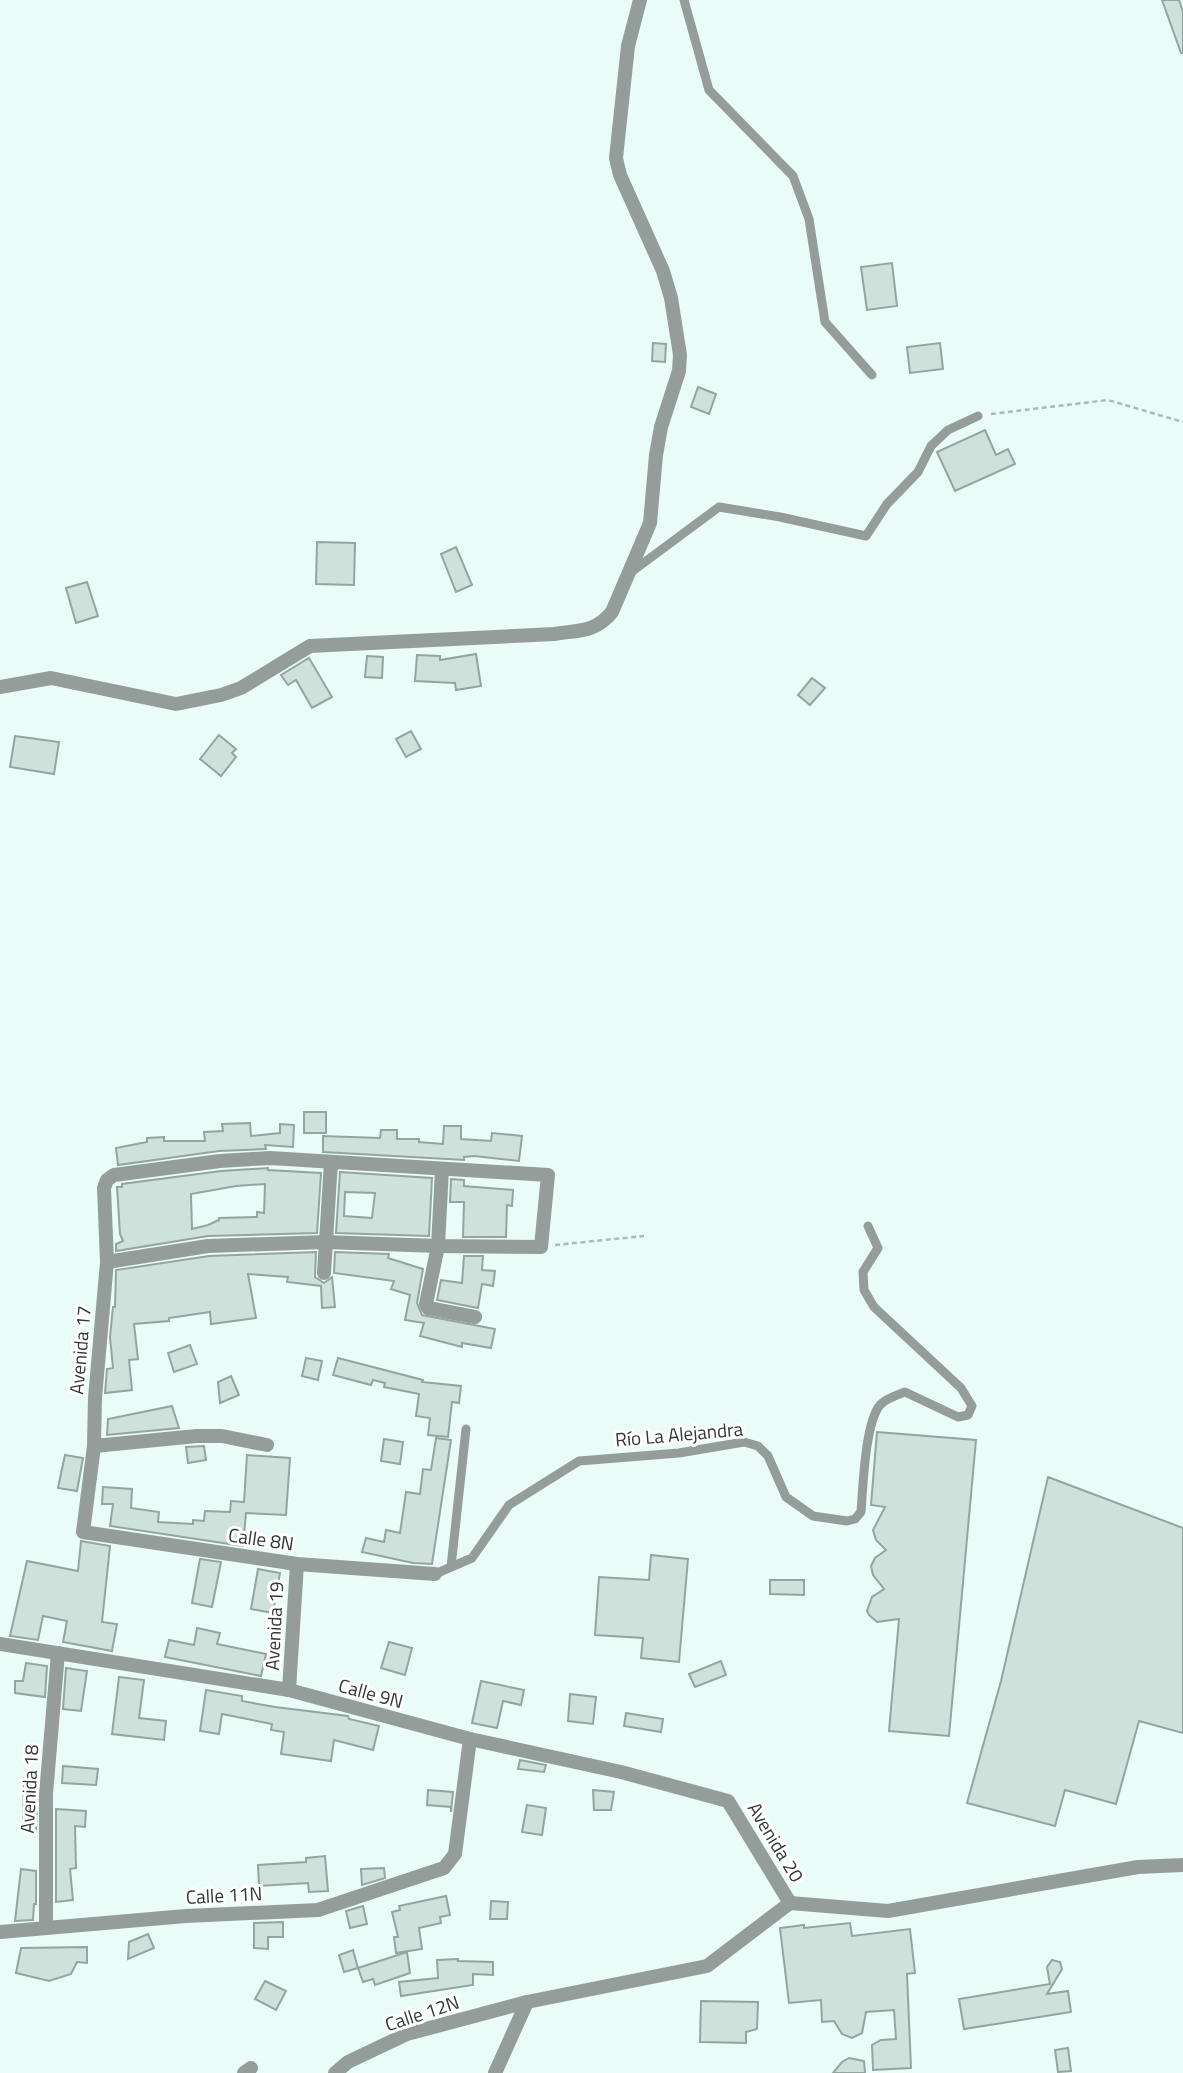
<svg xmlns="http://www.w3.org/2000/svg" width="1183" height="2073" viewBox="0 0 1183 2073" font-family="'Titillium Web',sans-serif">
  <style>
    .building { fill: #cee1db; stroke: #93a5a0; stroke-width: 2; fill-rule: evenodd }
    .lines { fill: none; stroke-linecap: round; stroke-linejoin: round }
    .path { stroke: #abbab6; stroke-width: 2.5; stroke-dasharray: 5 3.5; stroke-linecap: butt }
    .service { stroke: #959d9b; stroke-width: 9 }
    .minor { stroke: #959d9b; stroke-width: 14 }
    .labels { text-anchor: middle; stroke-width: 6; stroke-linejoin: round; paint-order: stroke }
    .street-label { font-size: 19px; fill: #303735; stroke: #fff }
  </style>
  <rect width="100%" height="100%" fill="#e9fcf7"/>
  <g class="building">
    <polygon points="1162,0 1179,0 1183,12 1183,53 1181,53"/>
    <polygon points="892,263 897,306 867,310 861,267"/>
    <polygon points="653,343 666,344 665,362 652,361"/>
    <polygon points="940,343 943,369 910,373 907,347"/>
    <polygon points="698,387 716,394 709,414 691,407"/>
    <polygon points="985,430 996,455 1008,449 1015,464 955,491 937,452"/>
    <polygon points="317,542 355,543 354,585 316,584"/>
    <polygon points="456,547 472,585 456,592 441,554"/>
    <polygon points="87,582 98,616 76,623 66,588"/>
    <polygon points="476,654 481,686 456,690 455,683 415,681 417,655 440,656 440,660"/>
    <polygon points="367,656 383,657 382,678 365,677"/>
    <polygon points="309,658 332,697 312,708 296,680 288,685 281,675"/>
    <polygon points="812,678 825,688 810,705 798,695"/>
    <polygon points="411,731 421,749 406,757 396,739"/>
    <polygon points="219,735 236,749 232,753 236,757 221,776 200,759"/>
    <polygon points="15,736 59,742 54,774 10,767"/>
    <rect x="304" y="1112" width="22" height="21"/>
    <polygon points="250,1123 251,1136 280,1133 280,1124 294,1125 293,1147 265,1145 266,1149 219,1151 118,1165 116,1148 147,1142 147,1138 164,1137 164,1141 205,1141 204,1132 223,1131 222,1124"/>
    <polygon points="444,1126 461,1126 461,1139 491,1141 492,1133 522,1136 519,1161 474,1156 464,1157 464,1160 323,1152 323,1136 380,1138 381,1130 397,1130 397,1139 419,1139 419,1142 443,1144"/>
    <path d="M268,1168v2l53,3 -4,60 -109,3 -92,15v-7l7,-3 -3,-7 -3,-47h5v-3l99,-13zM265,1184l-1,29 -7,-1v5l-38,1v2l-11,5 -16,4 -1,-35 45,-8z"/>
    <path d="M340,1172l92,6 -3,58 -93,-3zM345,1192l30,1 -3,25 -28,-2z"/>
    <polygon points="451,1179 464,1180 464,1186 513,1190 512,1206 507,1205 506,1237 463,1237 464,1202 450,1202"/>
    <polygon points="316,1252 315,1277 324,1283 332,1277 335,1307 322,1308 321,1286 287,1282 288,1277 248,1274 256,1318 211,1324 210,1312 169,1318 169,1321 134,1324 138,1359 129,1360 132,1390 105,1393 107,1369 113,1368 110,1337 113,1307 115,1307 116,1270 209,1256"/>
    <polygon points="335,1252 389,1254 388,1258 423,1269 417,1303 422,1315 495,1329 491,1348 462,1343 462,1347 420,1336 424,1323 405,1320 410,1295 391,1289 394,1281 334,1273"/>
    <polygon points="464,1256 483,1256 482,1270 495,1271 493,1286 482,1284 478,1308 437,1300 441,1280 462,1283"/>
    <polygon points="190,1345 197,1364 174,1372 168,1353"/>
    <polygon points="306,1358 322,1361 318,1380 302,1376"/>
    <polygon points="338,1358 423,1380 422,1382 461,1386 459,1403 452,1402 448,1437 428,1435 430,1418 416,1416 419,1394 384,1387 385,1383 373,1380 371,1385 333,1375"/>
    <polygon points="231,1376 239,1395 220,1403 218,1382"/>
    <polygon points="172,1406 179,1428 107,1435 108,1419"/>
    <polygon points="877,1432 976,1440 949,1736 889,1731 899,1619 877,1622 869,1615 867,1611 872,1597 884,1589 873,1575 871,1566 875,1558 886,1550 876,1540 873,1530 885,1507 871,1505"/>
    <polygon points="436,1438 451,1440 432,1564 413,1563 362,1552 366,1538 384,1542 386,1530 400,1533 406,1492 420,1494 423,1469 431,1470"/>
    <polygon points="384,1439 403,1442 400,1464 381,1461"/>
    <polygon points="204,1446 206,1460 188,1463 186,1447"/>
    <polygon points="65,1455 83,1458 77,1491 58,1488"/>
    <polygon points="247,1455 290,1458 286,1515 246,1513 243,1546 110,1526 113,1504 102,1504 103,1487 132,1489 131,1508 159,1512 158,1522 193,1524 193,1520 204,1521 205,1511 230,1512 231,1501 244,1502"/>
    <polygon points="1048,1477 1183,1528 1183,1733 1139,1721 1116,1804 1065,1790 1055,1826 967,1803 1001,1681"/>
    <polygon points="81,1541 110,1546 102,1622 117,1624 112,1651 63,1642 67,1621 43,1616 38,1640 10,1636 27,1561 78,1571"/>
    <polygon points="651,1555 688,1559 679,1662 641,1658 643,1638 595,1635 599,1577 649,1580"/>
    <polygon points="200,1559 221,1562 212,1607 192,1603"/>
    <polygon points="258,1569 280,1573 273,1613 251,1609"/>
    <polygon points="770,1580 804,1580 804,1595 770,1594"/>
    <polygon points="197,1628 220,1633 217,1644 266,1654 261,1676 165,1657 169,1640 194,1645"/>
    <polygon points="389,1642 412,1648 405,1675 381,1668"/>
    <polygon points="721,1661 726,1675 695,1687 689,1674"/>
    <polygon points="26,1663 47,1666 45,1697 15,1693 15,1681 23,1681"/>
    <polygon points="66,1668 87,1671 81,1711 63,1709"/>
    <polygon points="119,1677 144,1680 139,1718 166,1721 164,1740 112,1734"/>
    <polygon points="481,1681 524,1690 521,1705 503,1701 497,1728 472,1723"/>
    <polygon points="206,1690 242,1696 242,1701 275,1707 348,1716 349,1719 379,1726 373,1750 334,1740 331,1761 281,1754 284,1732 271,1730 272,1724 222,1714 219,1734 200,1731"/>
    <polygon points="570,1694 596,1697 593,1724 568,1721"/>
    <polygon points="626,1713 663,1719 661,1732 624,1726"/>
    <polygon points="520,1760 546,1765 544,1772 518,1769"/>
    <polygon points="63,1766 98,1769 96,1785 62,1783"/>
    <polygon points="38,1777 36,1832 23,1832 24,1778"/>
    <polygon points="428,1790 453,1792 451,1812 451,1807 427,1805"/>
    <polygon points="593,1790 614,1792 611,1810 594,1810"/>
    <polygon points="527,1805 546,1808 542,1835 522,1832"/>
    <polygon points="56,1809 86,1811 85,1827 75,1826 76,1868 70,1869 73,1900 56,1902"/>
    <polygon points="325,1856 328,1891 309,1892 308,1883 259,1886 258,1865 306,1862 306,1858"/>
    <polygon points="384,1868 385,1878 362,1885 361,1869"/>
    <polygon points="21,1869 36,1871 36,1904 34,1904 33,1920 15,1921"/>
    <polygon points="446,1896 450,1915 440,1917 441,1923 419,1928 422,1949 396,1953 394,1937 398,1937 392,1912 400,1910 399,1906"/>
    <polygon points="491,1901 508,1902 507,1919 490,1919"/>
    <polygon points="363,1906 367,1924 350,1928 346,1911"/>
    <polygon points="283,1922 283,1937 268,1937 268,1949 254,1948 254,1923"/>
    <polygon points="850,1923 852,1936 910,1929 915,1973 907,1974 911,2068 873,2070 872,2045 881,2040 896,2039 894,2010 866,2012 862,2033 852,2038 842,2034 834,2021 822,2022 821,2000 789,2003 780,1928 804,1925 804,1928"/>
    <polygon points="148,1934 154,1948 128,1959 129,1942"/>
    <polygon points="87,1947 87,1963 77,1962 71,1974 49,1981 16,1973 21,1948"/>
    <polygon points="353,1950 358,1968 344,1972 339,1955"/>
    <polygon points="407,1952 410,1973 375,1985 373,1979 363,1982 358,1968"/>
    <polygon points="458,1959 458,1961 493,1962 493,1975 473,1974 473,1985 401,1996 399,1982 438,1978 437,1960"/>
    <polygon points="1052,1960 1060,1962 1062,1969 1047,1994 1068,1991 1071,2012 964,2029 959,1999 1050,1984 1047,1967"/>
    <polygon points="265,1981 286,1991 276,2010 255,1999"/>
    <polygon points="701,2001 758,2002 757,2029 746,2032 746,2043 700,2042"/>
    <polygon points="1068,2048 1071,2071 1058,2072 1055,2050"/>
    <polygon points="849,2058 864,2061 865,2073 833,2073 842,2062"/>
  </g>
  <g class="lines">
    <g class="path">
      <polyline points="991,414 1108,400 1183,422"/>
      <polyline points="555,1245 644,1236"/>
    </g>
    <g class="service">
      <polyline points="684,0 709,90 793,176 809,219 825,322 872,375"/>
      <polyline points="630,573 719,507 780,517 866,536 887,504 918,472 931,446 948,430 978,416"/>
      <polyline points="451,1567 466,1429"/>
      <path d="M435,1574l37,-16 37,-53 70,-44 100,-8 65,-11 14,4 10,10 18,41 27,19 34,5 8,-2 6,-7c2,-25 4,-89 19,-107 6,-7 17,-10 25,-13l53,25 10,-2 4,-9 -11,-18 -87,-81 -10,-17 -1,-18 15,-24 -10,-22"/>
    </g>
    <g class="minor">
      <path d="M0,687l51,-9 125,26 45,-9 20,-7 69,-42 244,-12c24,-4 41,-1 58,-22l38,-89 6,-68 5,-28 18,-56 1,-16 -9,-57 -8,-27 -43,-96 -4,-17 12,-112 12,-46"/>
      <polyline points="442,1169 438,1246 426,1304 428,1308 475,1317"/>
      <polyline points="107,1262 208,1246 325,1242 438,1246 541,1247 548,1175 270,1158 220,1161 114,1175 107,1180 104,1188 107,1262 95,1398 94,1446 83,1532 297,1564 435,1574"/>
      <polyline points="324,1273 331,1162"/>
      <polyline points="94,1446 197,1436 222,1436 267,1445"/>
      <polyline points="0,1644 289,1690 470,1739 621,1772 728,1801 790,1903"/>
      <polyline points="289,1690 297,1564"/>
      <polyline points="46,1928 46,1794 58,1653"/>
      <polyline points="0,1932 186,1916 318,1910 444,1868 455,1854 470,1739"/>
      <polyline points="244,2073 251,2068"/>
      <polyline points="335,2073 348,2062 407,2034 527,2002 707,1966 790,1903 888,1911 1138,1867 1183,1865"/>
      <polyline points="495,2073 527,2002"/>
    </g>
  </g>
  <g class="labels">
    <g class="street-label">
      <text transform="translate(80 1350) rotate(-85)" y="7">Avenida 17</text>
      <text transform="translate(679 1434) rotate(-5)" y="7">Río La Alejandra</text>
      <text transform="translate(261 1539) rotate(8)" y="7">Calle 8N</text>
      <text transform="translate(274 1626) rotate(-87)" y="7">Avenida 19</text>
      <text transform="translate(371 1693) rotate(15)" y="7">Calle 9N</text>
      <text transform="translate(29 1789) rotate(-87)" y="7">Avenida 18</text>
      <text transform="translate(776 1842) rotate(59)" y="7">Avenida 20</text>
      <text transform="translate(224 1895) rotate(-3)" y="7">Calle 11N</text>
      <text transform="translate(422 2013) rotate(-18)" y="7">Calle 12N</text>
    </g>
  </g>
</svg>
